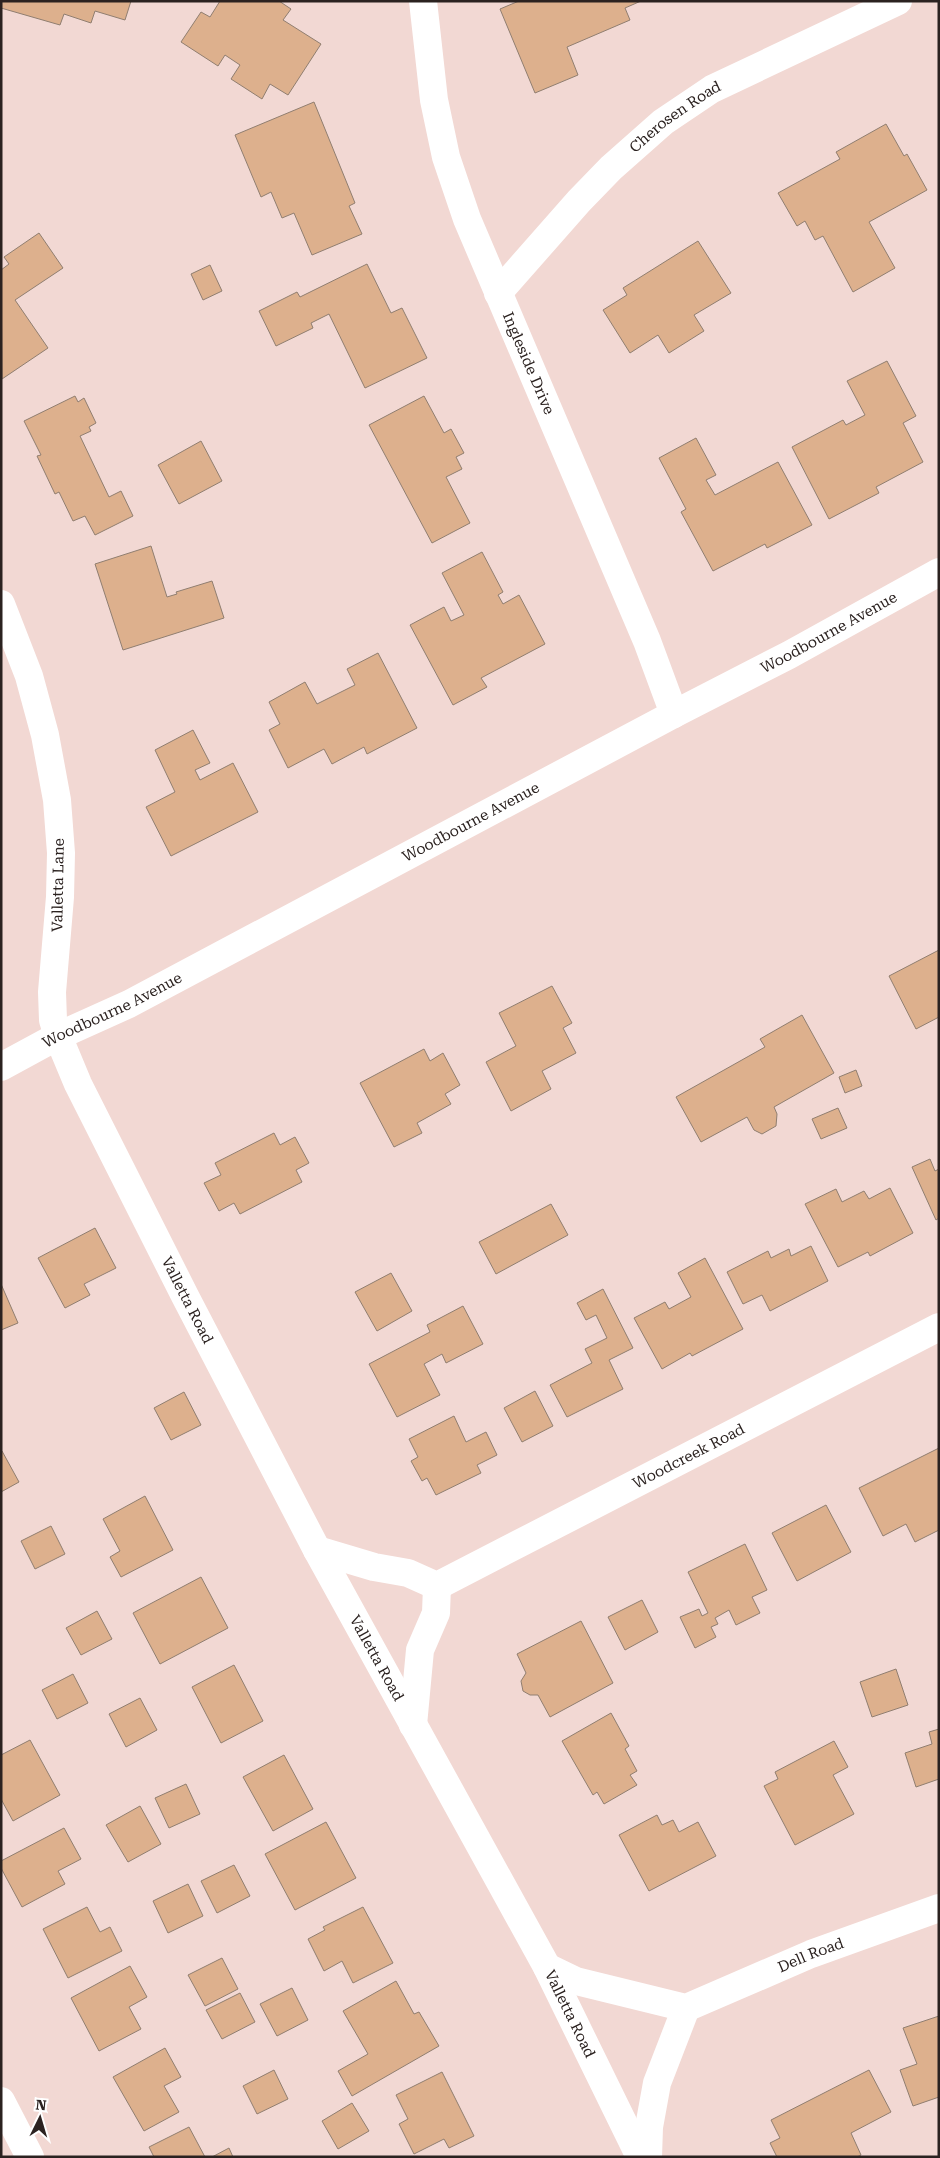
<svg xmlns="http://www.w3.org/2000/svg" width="940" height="2158" viewBox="0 0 940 2158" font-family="'Roboto Serif',serif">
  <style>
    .building { fill: #ddb08d; stroke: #907e70 }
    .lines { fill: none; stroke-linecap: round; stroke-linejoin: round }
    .street { stroke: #fff; stroke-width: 28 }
    .labels { text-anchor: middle; stroke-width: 4; stroke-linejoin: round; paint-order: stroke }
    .street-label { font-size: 15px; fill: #2b2220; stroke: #fff }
  </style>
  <rect width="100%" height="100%" fill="#f2d8d3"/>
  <g class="building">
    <polygon points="1,1 131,1 125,20 95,11 91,23 64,14 60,25 1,8"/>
    <polygon points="220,1 279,1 291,9 283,20 321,44 288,95 270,84 262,99 231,79 240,65 225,55 218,66 181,42 201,12 210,17"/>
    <polygon points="519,1 641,1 625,8 630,20 567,47 578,75 535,93 500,9"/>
    <polygon points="314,102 355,203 349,206 362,234 312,255 294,213 282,218 271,192 261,197 235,135"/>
    <polygon points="886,124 904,156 907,154 927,190 869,222 895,268 853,292 823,236 815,240 805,221 797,226 778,193 840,159 836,152"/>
    <polygon points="39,233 63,268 15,300 48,348 2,379 1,270 9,264 4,257"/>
    <polygon points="698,241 731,293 694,315 704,331 669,353 658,335 630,353 603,310 627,295 623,288"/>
    <polygon points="367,264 391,313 402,308 427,358 365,388 329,314 311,323 313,328 276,346 259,311 297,292 300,297"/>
    <polygon points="210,265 222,291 203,300 191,274"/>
    <polygon points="887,361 916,416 903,423 923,462 876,487 879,493 829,519 792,447 843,420 846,425 865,415 847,381"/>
    <polygon points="75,396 78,402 84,398 96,423 89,427 91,431 80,436 109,497 121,491 133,516 95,535 85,516 73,521 59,492 55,494 37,456 41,455 24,421"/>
    <polygon points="424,396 444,433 451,429 464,453 456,457 462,469 446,477 470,523 432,543 369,425"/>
    <polygon points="696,438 716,475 706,480 715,495 778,462 812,525 767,548 765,544 713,571 681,512 686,509 659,458"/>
    <polygon points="201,441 222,481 179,504 158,465"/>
    <polygon points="151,546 167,597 177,594 176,592 212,581 224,618 123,650 95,564"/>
    <polygon points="482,552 503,592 498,595 503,604 519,595 545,644 481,678 487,687 453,705 410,625 444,607 451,621 464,615 442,573"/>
    <polygon points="378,653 417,728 367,754 364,747 332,764 324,749 288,768 269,730 280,724 269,702 305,682 317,704 355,685 347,669"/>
    <polygon points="193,730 210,763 195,770 200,780 233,763 258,812 171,856 146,807 175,792 155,750"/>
    <polygon points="939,950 939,1017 916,1029 889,976"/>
    <polygon points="552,986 572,1023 563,1028 576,1053 542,1071 551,1089 511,1111 486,1062 516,1046 499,1013"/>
    <polygon points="802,1015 834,1073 774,1107 777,1114 776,1126 762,1134 754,1130 747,1117 701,1142 676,1097 765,1047 760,1039"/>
    <polygon points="424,1049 430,1061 443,1053 460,1085 445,1094 451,1104 417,1123 422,1133 394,1147 360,1083"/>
    <polygon points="856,1070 862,1086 845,1093 839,1077"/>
    <polygon points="838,1108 847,1128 821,1139 812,1119"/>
    <polygon points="274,1133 280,1145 295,1137 309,1163 296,1170 302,1182 240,1214 234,1203 219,1211 204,1183 221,1175 215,1163"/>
    <polygon points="930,1159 935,1171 939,1169 939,1218 936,1220 912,1167"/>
    <polygon points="890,1188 913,1233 870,1256 868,1252 838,1267 805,1204 836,1189 842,1202 864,1191 869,1199"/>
    <polygon points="551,1204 568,1235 496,1274 479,1242"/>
    <polygon points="95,1228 116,1268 84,1284 90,1295 65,1308 38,1258"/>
    <polygon points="811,1246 828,1281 770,1311 762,1295 743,1304 727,1272 768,1251 771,1258 789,1249 791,1256"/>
    <polygon points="705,1258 743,1329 692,1356 690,1353 662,1369 634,1318 665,1302 669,1309 691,1297 678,1273"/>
    <polygon points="391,1273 412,1311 377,1331 355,1292"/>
    <polygon points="1,1284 18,1323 1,1330"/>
    <polygon points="603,1289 633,1348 609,1360 623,1389 567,1417 550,1385 592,1363 585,1349 607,1338 596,1315 586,1320 577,1303"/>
    <polygon points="463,1306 483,1344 446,1363 442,1354 424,1364 440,1395 397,1417 369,1364 430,1332 427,1325"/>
    <polygon points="535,1391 553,1426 522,1442 504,1408"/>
    <polygon points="184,1392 201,1425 171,1440 154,1408"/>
    <polygon points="454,1416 466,1442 486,1432 497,1455 477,1465 481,1473 436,1495 427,1478 422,1481 411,1461 418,1457 409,1439"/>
    <polygon points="939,1448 939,1530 915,1542 906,1524 883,1536 859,1488"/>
    <polygon points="2,1451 19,1482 1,1492 1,1452"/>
    <polygon points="145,1496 173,1550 121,1577 110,1557 120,1551 103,1519"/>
    <polygon points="826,1505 851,1552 797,1581 772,1533"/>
    <polygon points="51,1526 65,1554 35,1569 21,1541"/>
    <polygon points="745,1544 767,1590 752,1597 760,1613 736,1625 729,1610 715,1618 718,1624 711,1627 716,1637 695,1648 680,1617 699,1609 702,1616 708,1613 688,1572"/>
    <polygon points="201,1577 228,1628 160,1664 133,1613"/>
    <polygon points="642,1600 658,1632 625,1650 608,1617"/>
    <polygon points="97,1611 112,1639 81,1655 66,1628"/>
    <polygon points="581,1621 613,1683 550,1717 538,1695 530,1695 523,1691 521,1681 526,1673 517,1654"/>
    <polygon points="234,1665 263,1721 221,1743 192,1687"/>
    <polygon points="896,1669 908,1705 872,1717 860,1682"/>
    <polygon points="73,1674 88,1703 57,1719 42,1690"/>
    <polygon points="140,1698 157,1730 126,1747 109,1714"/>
    <polygon points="611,1713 629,1746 625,1749 637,1771 630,1775 637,1785 604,1804 597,1792 593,1795 562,1741"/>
    <polygon points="939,1729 939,1779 916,1787 905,1753 932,1744 929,1732"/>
    <polygon points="30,1740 60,1795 13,1821 1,1799 1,1755"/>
    <polygon points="834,1741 848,1767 833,1775 854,1814 795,1845 764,1786 778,1779 775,1772"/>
    <polygon points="284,1755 313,1809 273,1831 243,1777"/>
    <polygon points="186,1784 200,1814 169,1828 155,1798"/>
    <polygon points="140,1806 161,1844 128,1862 106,1825"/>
    <polygon points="657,1815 662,1825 673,1820 679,1832 698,1822 716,1856 649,1891 619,1835"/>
    <polygon points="326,1822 356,1878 295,1910 265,1854"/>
    <polygon points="64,1828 81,1859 58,1871 65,1884 22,1907 1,1868 1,1861"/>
    <polygon points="234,1865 250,1896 217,1913 201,1881"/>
    <polygon points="188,1884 203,1916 168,1933 153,1901"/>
    <polygon points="87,1907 100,1932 110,1927 122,1951 68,1978 43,1929"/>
    <polygon points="363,1907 393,1963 353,1983 342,1961 324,1971 308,1939 325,1930 323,1927"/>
    <polygon points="222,1958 238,1989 205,2006 188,1975"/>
    <polygon points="130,1966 147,1997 129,2007 141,2029 99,2051 71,1998"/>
    <polygon points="396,1981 414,2014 419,2012 439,2046 352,2096 338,2071 368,2054 343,2011"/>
    <polygon points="292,1988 308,2020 277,2036 260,2004"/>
    <polygon points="240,1993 255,2022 222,2039 206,2010"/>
    <polygon points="939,2016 939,2097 913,2106 900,2070 917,2064 903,2028"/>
    <polygon points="165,2048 181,2077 164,2086 179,2112 144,2131 113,2077"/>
    <polygon points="274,2070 288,2099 257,2114 243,2086"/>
    <polygon points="869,2070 891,2112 851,2133 861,2155 857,2157 777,2157 770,2143 780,2138 771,2120"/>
    <polygon points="442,2072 474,2136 449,2148 444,2139 414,2154 399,2124 408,2119 396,2095"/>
    <polygon points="352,2103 369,2131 338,2149 322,2121"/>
    <polygon points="189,2127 205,2157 154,2157 149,2147"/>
    <polygon points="229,2148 233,2157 212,2157"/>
  </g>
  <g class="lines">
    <g class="street">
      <path id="s1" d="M423,1l11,99 12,57 21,62 180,422 27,73"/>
      <path id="s2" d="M498,293l81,-92 32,-33 52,-46 49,-33 186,-88"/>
      <path id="s3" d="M1,604l28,72 16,59 12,65 4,53 -1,44 -8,95 1,28 5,16 20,48 107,212 132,254 230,417 93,190"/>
      <path id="s4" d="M1,1067l57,-31 71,-32 545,-290 115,-59 150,-83"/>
      <path id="s5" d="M317,1550l57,17 34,6 29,13 502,-259"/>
      <polyline points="413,1725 420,1650 436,1613 437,1586"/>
      <path id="s6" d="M547,1967l29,14 110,27 125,-54 128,-46"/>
      <polyline points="1,2101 30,2157"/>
      <polyline points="648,2157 649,2127 657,2083 686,2008"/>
    </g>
  </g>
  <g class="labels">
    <g class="street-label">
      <text dy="5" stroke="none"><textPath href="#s2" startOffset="251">Cherosen Road</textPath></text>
      <text dy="5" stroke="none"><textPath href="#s1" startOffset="380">Ingleside Drive</textPath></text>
      <text dy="5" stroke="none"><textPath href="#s4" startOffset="935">Woodbourne Avenue</textPath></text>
      <text dy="5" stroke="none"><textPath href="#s4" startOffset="530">Woodbourne Avenue</textPath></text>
      <text transform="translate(58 885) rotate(-89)" y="5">Valletta Lane</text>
      <text dy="5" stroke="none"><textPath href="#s4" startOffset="125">Woodbourne Avenue</textPath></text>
      <text dy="5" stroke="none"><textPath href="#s3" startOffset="736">Valletta Road</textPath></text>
      <text dy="5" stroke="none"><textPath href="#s5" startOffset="409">Woodcreek Road</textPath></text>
      <text dy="5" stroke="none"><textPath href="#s3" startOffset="1141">Valletta Road</textPath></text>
      <text dy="5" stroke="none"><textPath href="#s6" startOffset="281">Dell Road</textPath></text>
      <text dy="5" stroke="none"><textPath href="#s3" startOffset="1546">Valletta Road</textPath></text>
    </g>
  </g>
  <rect width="940" height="2158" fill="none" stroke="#2b2220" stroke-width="5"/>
  <g transform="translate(40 2118) rotate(5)" stroke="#ffffff" stroke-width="4" paint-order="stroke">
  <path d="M0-4L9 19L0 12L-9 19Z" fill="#2b2220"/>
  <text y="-8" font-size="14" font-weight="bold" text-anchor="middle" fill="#2b2220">N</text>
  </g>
</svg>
